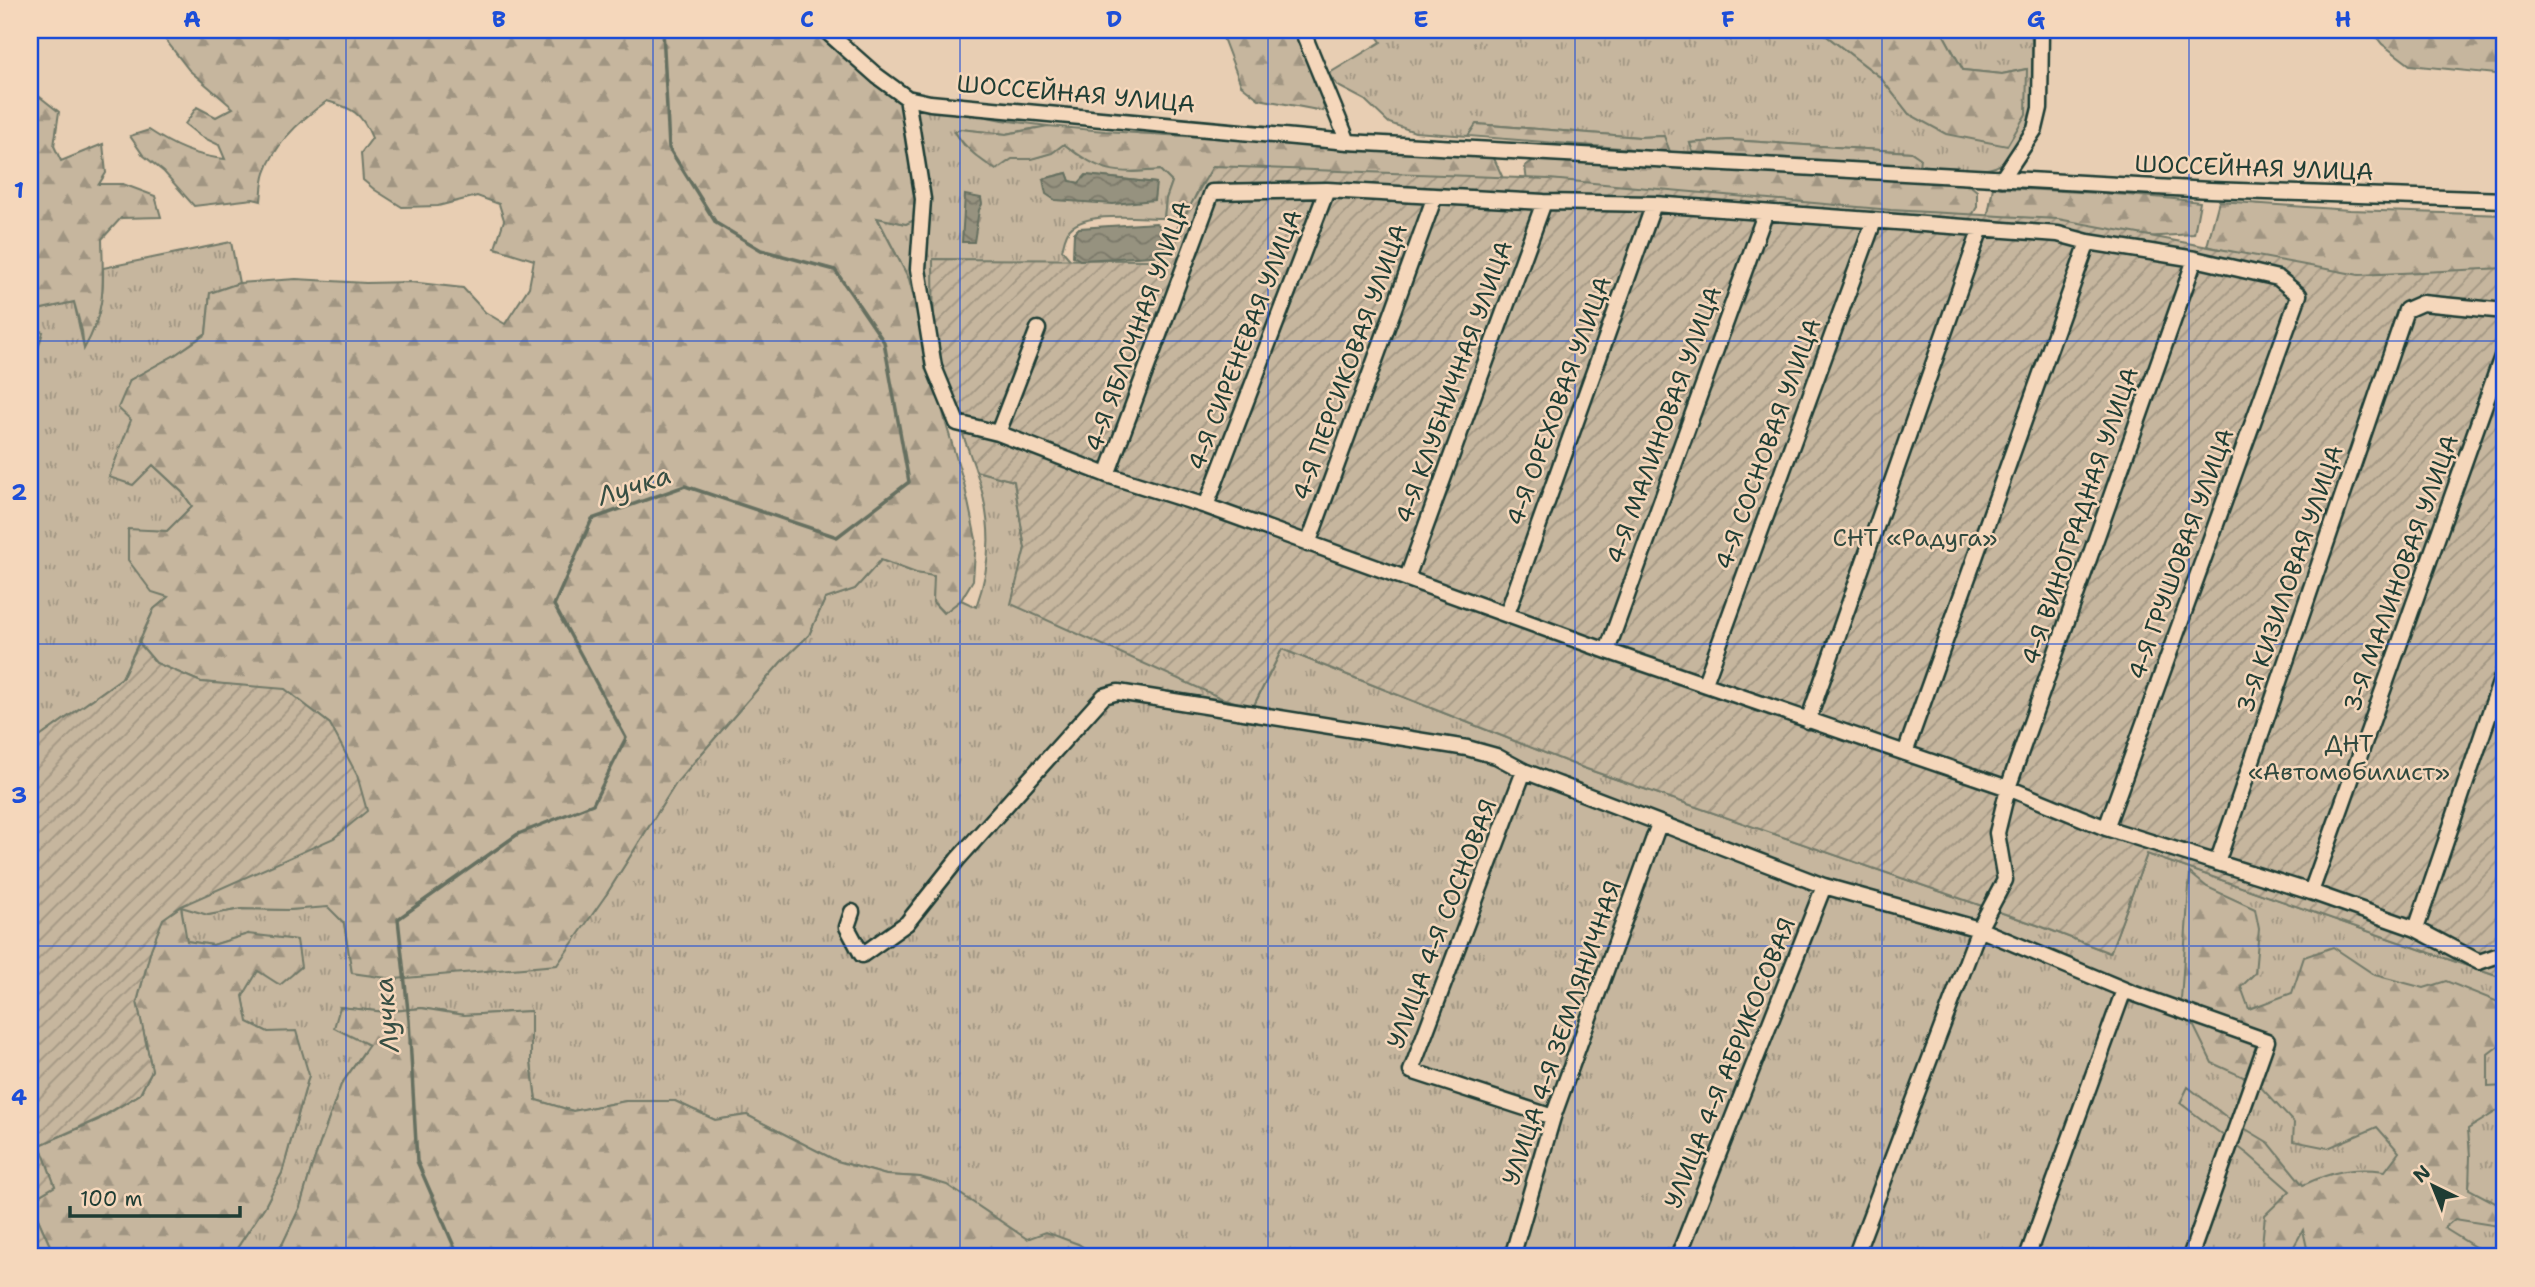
<svg xmlns="http://www.w3.org/2000/svg" width="2535" height="1287" font-family="'Shantell Sans',sans-serif">
<defs>
<pattern id="grass-tufts" width="24" height="20" patternUnits="userSpaceOnUse" patternTransform="scale(1.75)"><rect width="24" height="20" fill="#c6b69e"/><path d="M3 7l-1-3M5 7V3M7 7l1-3M15 17l-1-3M17 17v-4M19 17l1-3" fill="none" stroke="#a09582"/></pattern>
<pattern id="forest-firs" width="22" height="20" patternUnits="userSpaceOnUse" patternTransform="scale(1.75)"><rect width="22" height="20" fill="#c6b69e"/><path d="M5 1l3.5 6h-7zM16 11l3.5 6h-7z" fill="#a09582"/></pattern>
<pattern id="garden-furrows" width="10" height="10" patternUnits="userSpaceOnUse" patternTransform="scale(1.75)"><rect width="10" height="10" fill="#c6b69e"/><path d="M-1 1l2-2M0 10L10 0M9 11l2-2" fill="none" stroke="#a09582"/></pattern>
<pattern id="water-waves" width="16" height="10" patternUnits="userSpaceOnUse" patternTransform="scale(1.75)"><rect width="16" height="10" fill="#96927f"/><path d="M0 5q4-4 8 0t8 0" fill="none" stroke="#7a7869"/></pattern>
</defs>
<rect width="100%" height="100%" fill="#e8ceb3"/>
<filter id="ink" filterUnits="userSpaceOnUse"><feTurbulence type="fractalNoise" baseFrequency=".0143" numOctaves="2"/><feDisplacementMap in="SourceGraphic" scale="14" xChannelSelector="R" yChannelSelector="G"/><feConvolveMatrix kernelMatrix="1 2 1 2 8 2 1 2 1" color-interpolation-filters="sRGB"/></filter>
<g filter="url(#ink)">
<path fill="url(#grass-tufts)" stroke="#727a69" stroke-width="2" fill-rule="evenodd" d="M1373,30H1819L1880,77L1909,114L2026,69L2002,74L1963,70L1941,30H2031C2034,72 2043,107 2018,145C2013,152 2004,164 1995,167C1973,175 1942,167 1919,166V158L1911,152L1730,140L1690,143L1693,152H1670L1663,136L1639,137L1477,124L1468,136L1415,132L1389,123L1365,100L1338,86L1328,74L1381,42Z
M915,102L1002,120L1048,126L1006,134L960,129L955,132L964,145C1001,156 1030,170 1064,144L1077,154L1133,172L1160,170L1172,182L1166,199L1164,218C1139,218 1088,211 1070,229C1065,234 1064,243 1062,250L1078,269L973,289L928,309L920,258ZM1067,173L1070,181L1079,183L1087,175L1155,183L1154,199L1055,200L1043,179Z
M877,217L906,224L916,219L919,321L909,279Z
M231,242L239,283L210,293L206,333L175,355L130,380L132,420L109,477L153,465L182,492L192,506L167,531L128,530L169,597L154,609L122,678L30,744V376L43,332L30,328V318L42,309L74,302L84,348C99,323 104,297 103,268Z
M976,471L1014,481L1025,548L1012,604L1253,707L1282,649L1578,766L2040,926L2110,953L2147,854L2505,979V1257H1098L1078,1244L1027,1239L920,1177L886,1175L837,1161L747,1115L715,1120L675,1101H626L573,1111L536,1100L531,1063V1011L464,1015L421,1008L385,1012L340,1007L369,1044L341,1085L312,1166L300,1207L283,1243L271,1257H231L265,1206L282,1173L309,1075L268,1032L247,1022L243,996L248,934L213,945L186,941L181,906L208,915L241,909L289,910L328,906L344,923L352,972L394,979L409,977L606,895L676,783L781,662L809,635L825,599L855,589L881,560L916,573L935,576L933,602L943,613L961,600L976,607C993,560 992,519 976,471Z"/>
<path fill="url(#forest-firs)" stroke="#727a69" stroke-width="2" d="M158,30H813L842,57L899,100L907,120L916,170V219L906,224L877,218L909,279L946,424L964,483L976,539L973,580L961,600L944,613L933,602L934,576L916,573L881,560L855,589L825,599L809,635L781,662L676,783L606,895L557,965L394,979L352,973L344,923L328,907L289,910L241,909L208,915L181,907L187,941L213,945L248,934L297,940L301,967L280,985L258,971L243,996L248,1022L268,1032L296,1031L309,1075L282,1173L265,1206L231,1257H55L30,1201L55,1186L40,1145L98,1120L140,1094L152,1070L137,1002L151,949L163,918L181,906L330,724L285,690L201,682L156,663L139,643L154,609L168,597L152,592L128,560V529L167,531L192,506L182,492L153,465L133,485L109,477L131,420L118,408L130,380L175,355L206,334L210,293L239,283L296,279L366,283L410,282L463,288L485,312L505,324L529,287L534,260L495,248L504,220L499,204L477,196L438,206L402,207L375,190L363,180L361,153L372,138C362,113 352,108 327,101C303,118 275,143 265,173C262,182 262,192 261,201L253,199L194,206L164,172L143,155L130,136L149,130C173,146 195,156 225,159L219,145L200,136L185,124L197,107L216,117L233,108L189,70Z
M1220,30H1294L1325,102L1323,111L1259,99L1241,85Z
M1819,30H1941L1963,70L2002,74L2027,69L2026,114L2007,146L1946,134L1909,114L1880,77Z
M2371,30H2505V75L2410,65L2382,44Z
M40,97L59,112L54,146L61,161L103,144L106,173L99,184H123L155,196L161,217L121,218L102,239C103,282 107,309 84,349L82,331L74,302L42,309L30,318V102Z
M1476,124L1639,137L1664,136L1670,152L1468,136Z
M1048,126L1105,131L1493,156L1502,176L1499,190L1212,178L1201,184L1182,225L1164,218L1166,199L1172,182L1160,170C1114,174 1101,173 1064,144L1052,153L1031,159H1012L996,170C979,159 966,149 955,132L960,129L1006,134Z
M1730,140L1911,152L1920,158L1919,166L1693,152L1690,143Z
M1534,160L1967,183L1977,191V207L1968,222L1527,182L1525,166Z
M1993,187C2062,192 2131,193 2200,202L2194,234L2142,237L1986,225Z
M2219,201L2350,210L2505,215V288L2420,297L2207,246Z
M2190,873L2207,887L2255,909L2259,929L2255,973L2241,987L2249,1009L2292,993L2304,957L2333,947L2375,975L2424,988L2446,981L2501,1003L2505,1008V1041L2488,1054V1087L2505,1086V1106L2468,1129L2470,1156L2469,1189L2505,1208V1221L2498,1226L2455,1219L2444,1228L2475,1247L2497,1257H2309L2303,1230L2288,1257H2274L2262,1245L2265,1215L2290,1191L2249,1155L2180,1103L2188,1087L2229,1119L2269,1143L2303,1185C2333,1171 2352,1167 2385,1171L2399,1152L2377,1127L2328,1148L2293,1141L2294,1123L2257,1083L2212,1063L2181,1000Z
M340,1007L385,1012L421,1008L464,1015L531,1011V1063L536,1100L573,1111L626,1101H675L715,1120L747,1115L837,1161L886,1175L920,1177L947,1185L1027,1239L1046,1232L1078,1244L1098,1257H271L283,1243L300,1207L312,1166L341,1085L369,1045L334,1028Z"/>
<path fill="url(#garden-furrows)" stroke="#727a69" stroke-width="2" d="M1213,166L1549,179L1891,210L2058,219L2359,275L2505,268V979L2147,854L2110,953L2040,926L1578,766L1282,649L1253,707L1221,698L1011,604L1025,548L1014,481L976,471L934,355L933,259L1159,260Z
M139,643L156,663L201,682L285,689L330,724L357,775L367,811L334,838L181,906L163,919L151,949L137,1002L152,1070L140,1094L98,1119L40,1145L55,1186L30,1201L55,1257H30V744L122,678Z"/>
<path fill="url(#water-waves)" stroke="#667061" stroke-width="2" d="M1067,173L1070,181L1079,183L1086,175L1156,183L1154,200L1113,204L1055,200L1046,194L1043,179Z
M965,195L981,198L982,204L979,210L974,242H962Z
M1156,223L1165,230L1164,250L1155,256L1080,260L1073,256L1074,233L1079,228Z"/>
<g fill="none" stroke-linecap="round" stroke-linejoin="round">
<path stroke="#667061" stroke-width="3.5" d="M242,30L250,33L286,36L288,30
M461,1257L456,1251L417,1161L409,1020L398,919L518,834L593,804L626,738L554,605L592,519L685,486L837,537L909,482L884,342L835,270L761,250L716,223L669,148L663,30"/>
<defs>
<path id="minor" d="M825,30L877,76L907,98L930,103L1348,142L2210,190L2505,200
M1302,30L1348,142
M907,98L923,199L918,269L934,367L957,423L998,433L1107,475L1206,506L1607,651L2008,788L2106,828L2311,892L2416,929L2479,962L2505,953
M2002,179L2035,129L2040,108L2041,30
M998,433L1038,329
M1107,475L1212,192L1327,190L1544,202L1654,204L2058,234L2088,242L2195,259L2278,278L2299,295L2106,828
M1206,506L1327,190
M1308,544L1435,196
M1407,578L1544,202
M1507,614L1654,204
M1607,651L1765,214
M1705,683L1874,221
M1808,721L1981,228
M1905,753L2088,242
M1524,771L1411,1071L1553,1117
M2217,863L2406,310L2422,303L2505,311
M2311,892L2505,348
M852,912L847,927L862,955L907,923L957,860L1104,696L1118,692L1467,748L1496,756L1524,771L1824,886L1979,929L2132,993L2267,1041L2190,1257
M2416,929L2505,668
M1512,1257L1553,1117L1659,824
M1678,1257L1824,886
M1855,1257L1979,929L2005,880L1997,833L2008,788L2195,259
M2027,1257L2124,990"/>
</defs>
<use href="#minor" stroke="#1f3d34" stroke-width="19"/>
<use href="#minor" stroke="#f5d7bb" stroke-width="14"/>
</g>
</g>
<path fill="none" stroke="#1d4ed8" stroke-width="2" stroke-opacity="0.55" d="M346,30V1257M653,30V1257M960,30V1257M1268,30V1257M1575,30V1257M1882,30V1257M2189,30V1257M30,341H2505M30,644H2505M30,946H2505"/>
<g text-anchor="middle" dominant-baseline="central" stroke-width="5" stroke-linejoin="round" paint-order="stroke">
<g font-size="24" fill="#1f3d34" stroke="#f5d7bb">
<text transform="translate(1076 94) rotate(5)">ШОССЕЙНАЯ УЛИЦА</text>
<text transform="translate(2254 168) rotate(2)">ШОССЕЙНАЯ УЛИЦА</text>
<text transform="translate(1138 326) rotate(-70)">4-Я ЯБЛОЧНАЯ УЛИЦА</text>
<text transform="translate(1245 340) rotate(-69)">4-Я СИРЕНЕВАЯ УЛИЦА</text>
<text transform="translate(1350 362) rotate(-70)">4-Я ПЕРСИКОВАЯ УЛИЦА</text>
<text transform="translate(1454 382) rotate(-70)">4-Я КЛУБНИЧНАЯ УЛИЦА</text>
<text transform="translate(1559 401) rotate(-70)">4-Я ОРЕХОВАЯ УЛИЦА</text>
<text transform="translate(1664 425) rotate(-70)">4-Я МАЛИНОВАЯ УЛИЦА</text>
<text transform="translate(1768 444) rotate(-70)">4-Я СОСНОВАЯ УЛИЦА</text>
<text transform="translate(2080 516) rotate(-71)">4-Я ВИНОГРАДНАЯ УЛИЦА</text>
<text transform="translate(2181 554) rotate(-70)">4-Я ГРУШОВАЯ УЛИЦА</text>
<text transform="translate(2401 573) rotate(-70)">3-Я МАЛИНОВАЯ УЛИЦА</text>
<text transform="translate(2290 579) rotate(-71)">3-Я КИЗИЛОВАЯ УЛИЦА</text>
<text transform="translate(1442 924) rotate(-69)">УЛИЦА 4-Я СОСНОВАЯ</text>
<text transform="translate(1562 1033) rotate(-71)">УЛИЦА 4-Я ЗЕМЛЯНИЧНАЯ</text>
<text transform="translate(1730 1063) rotate(-68)">УЛИЦА 4-Я АБРИКОСОВАЯ</text>
</g>
<g font-size="24" fill="#30493f" stroke="#f5d7bb">
<text x="1915" y="538">СНТ «Радуга»</text>
<text x="2349" y="744">ДНТ<tspan x="2349" dy="28">«Автомобилист»</tspan></text>
</g>
<g font-size="26" font-style="italic" fill="#374e43" stroke="#f5d7bb">
<text transform="translate(634 485) rotate(-18)">Лучка</text>
<text transform="translate(386 1015) rotate(-95)">Лучка</text>
</g>
</g>
<rect width="2535" height="1287" fill="none" stroke="#f5d7bb" stroke-width="77"/>
<g transform="translate(2433 1186) rotate(317)" stroke="#f5d7bb" stroke-width="5" paint-order="stroke">
<path d="M0-5L12 26L0 18L-12 26Z" fill="#1f3d34"/>
<text y="-10" font-size="19" font-weight="bold" text-anchor="middle" fill="#1f3d34">N</text>
</g>
<path d="M70 1206v10h170v-10" fill="none" stroke="#1f3d34" stroke-width="3.5"/>
<text x="80" y="1206" font-size="21" fill="#1f3d34" stroke="#f5d7bb" stroke-width="5" paint-order="stroke">100 m</text>
<rect x="38" y="38" width="2458" height="1210" fill="none" stroke="#1d4ed8" stroke-width="2.5"/>
<g font-size="23" text-anchor="middle" font-weight="bold" fill="#1d4ed8">
<text x="192" y="27">A</text>
<text x="499" y="27">B</text>
<text x="807" y="27">C</text>
<text x="1114" y="27">D</text>
<text x="1421" y="27">E</text>
<text x="1728" y="27">F</text>
<text x="2036" y="27">G</text>
<text x="2343" y="27">H</text>
<text x="19" y="198">1</text>
<text x="19" y="500">2</text>
<text x="19" y="803">3</text>
<text x="19" y="1105">4</text>
</g>
</svg>
